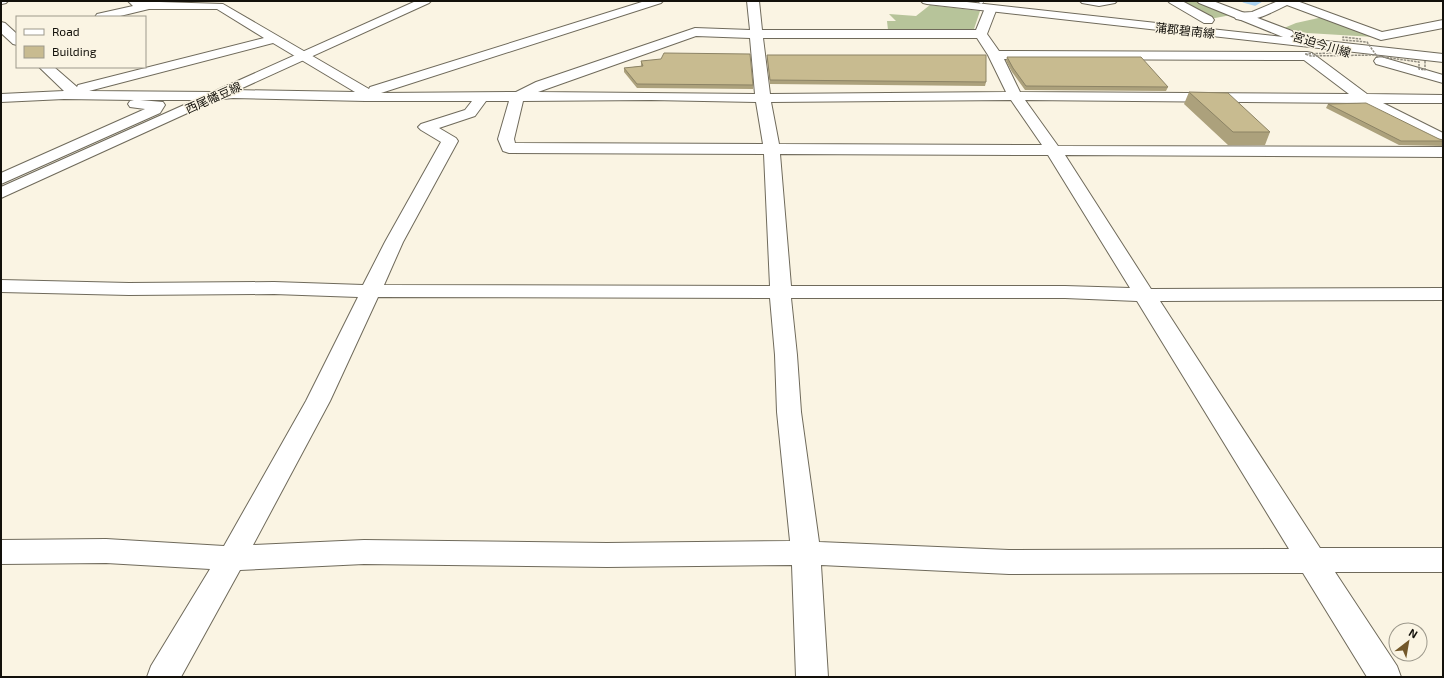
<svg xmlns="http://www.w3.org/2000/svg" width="1444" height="678" font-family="'Exo 2','Noto Sans JP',sans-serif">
<rect width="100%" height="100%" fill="#faf4e3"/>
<path fill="#b7c49a" d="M1176,1H1196L1231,15L1210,19Z
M930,5L980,11L973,32L888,30L887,21H896L889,14L916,16Z
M1323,17L1374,37L1307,33L1284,28L1296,23Z"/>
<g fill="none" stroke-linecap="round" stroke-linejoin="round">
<path stroke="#a9d1ef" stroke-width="3.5" d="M1244,1L1255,4L1260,1"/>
<defs>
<path id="lane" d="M978,1H984V2L981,4Z"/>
<path id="street" d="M1,1H8L6,3L2,4Z
M128,1L223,4L369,89L370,87L645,1H663L661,3L381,93L516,92L536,82L695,28L750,30L747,1H759L762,30H976L985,8L987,6H995L997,8L987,34L999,51L1307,52L1312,53L1367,94L1443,95V103H1383L1443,133V144L1437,142L1360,103L1025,100L1058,146L1443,147V157L1065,155L1151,289L1443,288V300L1160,301L1320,548H1443V572H1335L1397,666L1401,677H1367L1303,573L1009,574L821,565L828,677H796L792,565L607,567L364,564L240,570L181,677H147L151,666L210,569L106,563L1,564V540L106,539L224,546L306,401L358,297L274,294L129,295L1,292V280L129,283L274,282L363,285L385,242L441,142L421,130L418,127L421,124L465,110L472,101H365L233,98L213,100H140L163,102L165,105L160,113L1,184V173L145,109L130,107L128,104L130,101L134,100L64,99L1,102V94L64,91L39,67H54L77,87L78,85L264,38L217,9H149L116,17H95L97,14L133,6ZM696,36L750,38L755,94L538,92ZM763,38H977L988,55L1006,92L770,94ZM273,43L355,92L233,90L213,92L89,91ZM1004,59L1304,60L1349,94L1020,92ZM651,100L756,102L763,144L515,143L514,139L523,101ZM1011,100L1042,145L779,144L771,102ZM486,101H509L498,139L503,151L509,153L764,154L770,286L384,285L403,242L458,141L456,138L439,128L475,116ZM780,154L1048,155L1130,288L1065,286H791ZM378,297L770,298L775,355L777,412L790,541L607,543L364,540L253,545L330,401ZM791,298H1065L1137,301L1289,549L1009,550L819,542L801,412L797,355Z
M1080,1H1117L1115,3L1099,6L1082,3Z
M1168,1H1182L1212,17L1214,20L1212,23H1204L1170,3Z
M1278,1H1297L1382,32L1443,20V28L1381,40L1287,5C1270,13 1255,23 1236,19L1234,16L1236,13L1252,12Z
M1,22L5,23L17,34V45L13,44L1,33Z"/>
<path id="secondary" d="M416,1H431L429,3L1,198V187Z
M921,1H958L1283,37L1199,3L1197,1H1213L1292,31L1294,34L1290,37L1443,54V62L927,4L923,3Z
M1381,57L1443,75V83L1376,64L1374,61L1376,58Z"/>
</defs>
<use href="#lane" stroke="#6f6a5b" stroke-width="1"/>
<use href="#street" stroke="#6f6a5b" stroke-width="2"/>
<use href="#secondary" stroke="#6f6a5b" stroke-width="2"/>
<use href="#lane" fill="#fff" fill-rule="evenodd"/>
<use href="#street" fill="#fff" fill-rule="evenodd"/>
<use href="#secondary" fill="#fff" fill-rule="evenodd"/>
<path stroke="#908c80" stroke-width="1.5" stroke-dasharray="2.5 1" stroke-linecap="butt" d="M1332,53L1305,54L1311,56L1376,55L1367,42L1343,40V37L1361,39
M1376,56L1419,62V69L1425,70V61"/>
</g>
<path fill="#aca17c" d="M767,55L986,82L985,86L770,84L767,59Z
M1007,57L1168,87L1166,91L1025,90L1012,72L1006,61Z
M641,61L753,85V89L637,88L624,72V68L641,66Z
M1189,92L1270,132L1265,145H1228L1184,104Z
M1328,104L1443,140V146L1399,145L1326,108Z"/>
<path fill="#c8bb90" stroke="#8c8365" d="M664,53L750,54L753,85L637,84L624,68L643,66L641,61L661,59Z
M767,55H986V82L770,80Z
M1007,57H1141L1168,87L1026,86L1013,68Z
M1189,92L1228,93L1270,132H1233Z
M1366,103L1439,139L1443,140V141H1401L1328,104Z"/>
<g text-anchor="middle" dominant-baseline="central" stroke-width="3" stroke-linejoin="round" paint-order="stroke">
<g font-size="12" fill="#12100a" stroke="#faf4e3">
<text transform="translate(1185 30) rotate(6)">蒲郡碧南線</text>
<text transform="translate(1322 44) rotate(17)">宮迫今川線</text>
<text transform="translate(213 97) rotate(-24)">西尾幡豆線</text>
</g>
</g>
<rect width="1444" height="678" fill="none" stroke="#12100a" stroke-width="4"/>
<rect x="16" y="16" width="130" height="52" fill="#faf4e3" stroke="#9d998c"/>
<rect x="24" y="29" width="20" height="6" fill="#ffffff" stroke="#9d998c"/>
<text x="52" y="36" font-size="12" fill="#12100a">Road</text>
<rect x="24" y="46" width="20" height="12" fill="#c8bb90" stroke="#9d998c"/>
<text x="52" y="56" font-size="12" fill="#12100a">Building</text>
<g transform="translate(1408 642) rotate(31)"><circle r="19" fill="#faf4e3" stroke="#9d998c"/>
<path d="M0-3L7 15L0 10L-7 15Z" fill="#73582a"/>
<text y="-6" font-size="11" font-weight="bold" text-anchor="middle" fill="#12100a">N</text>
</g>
</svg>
